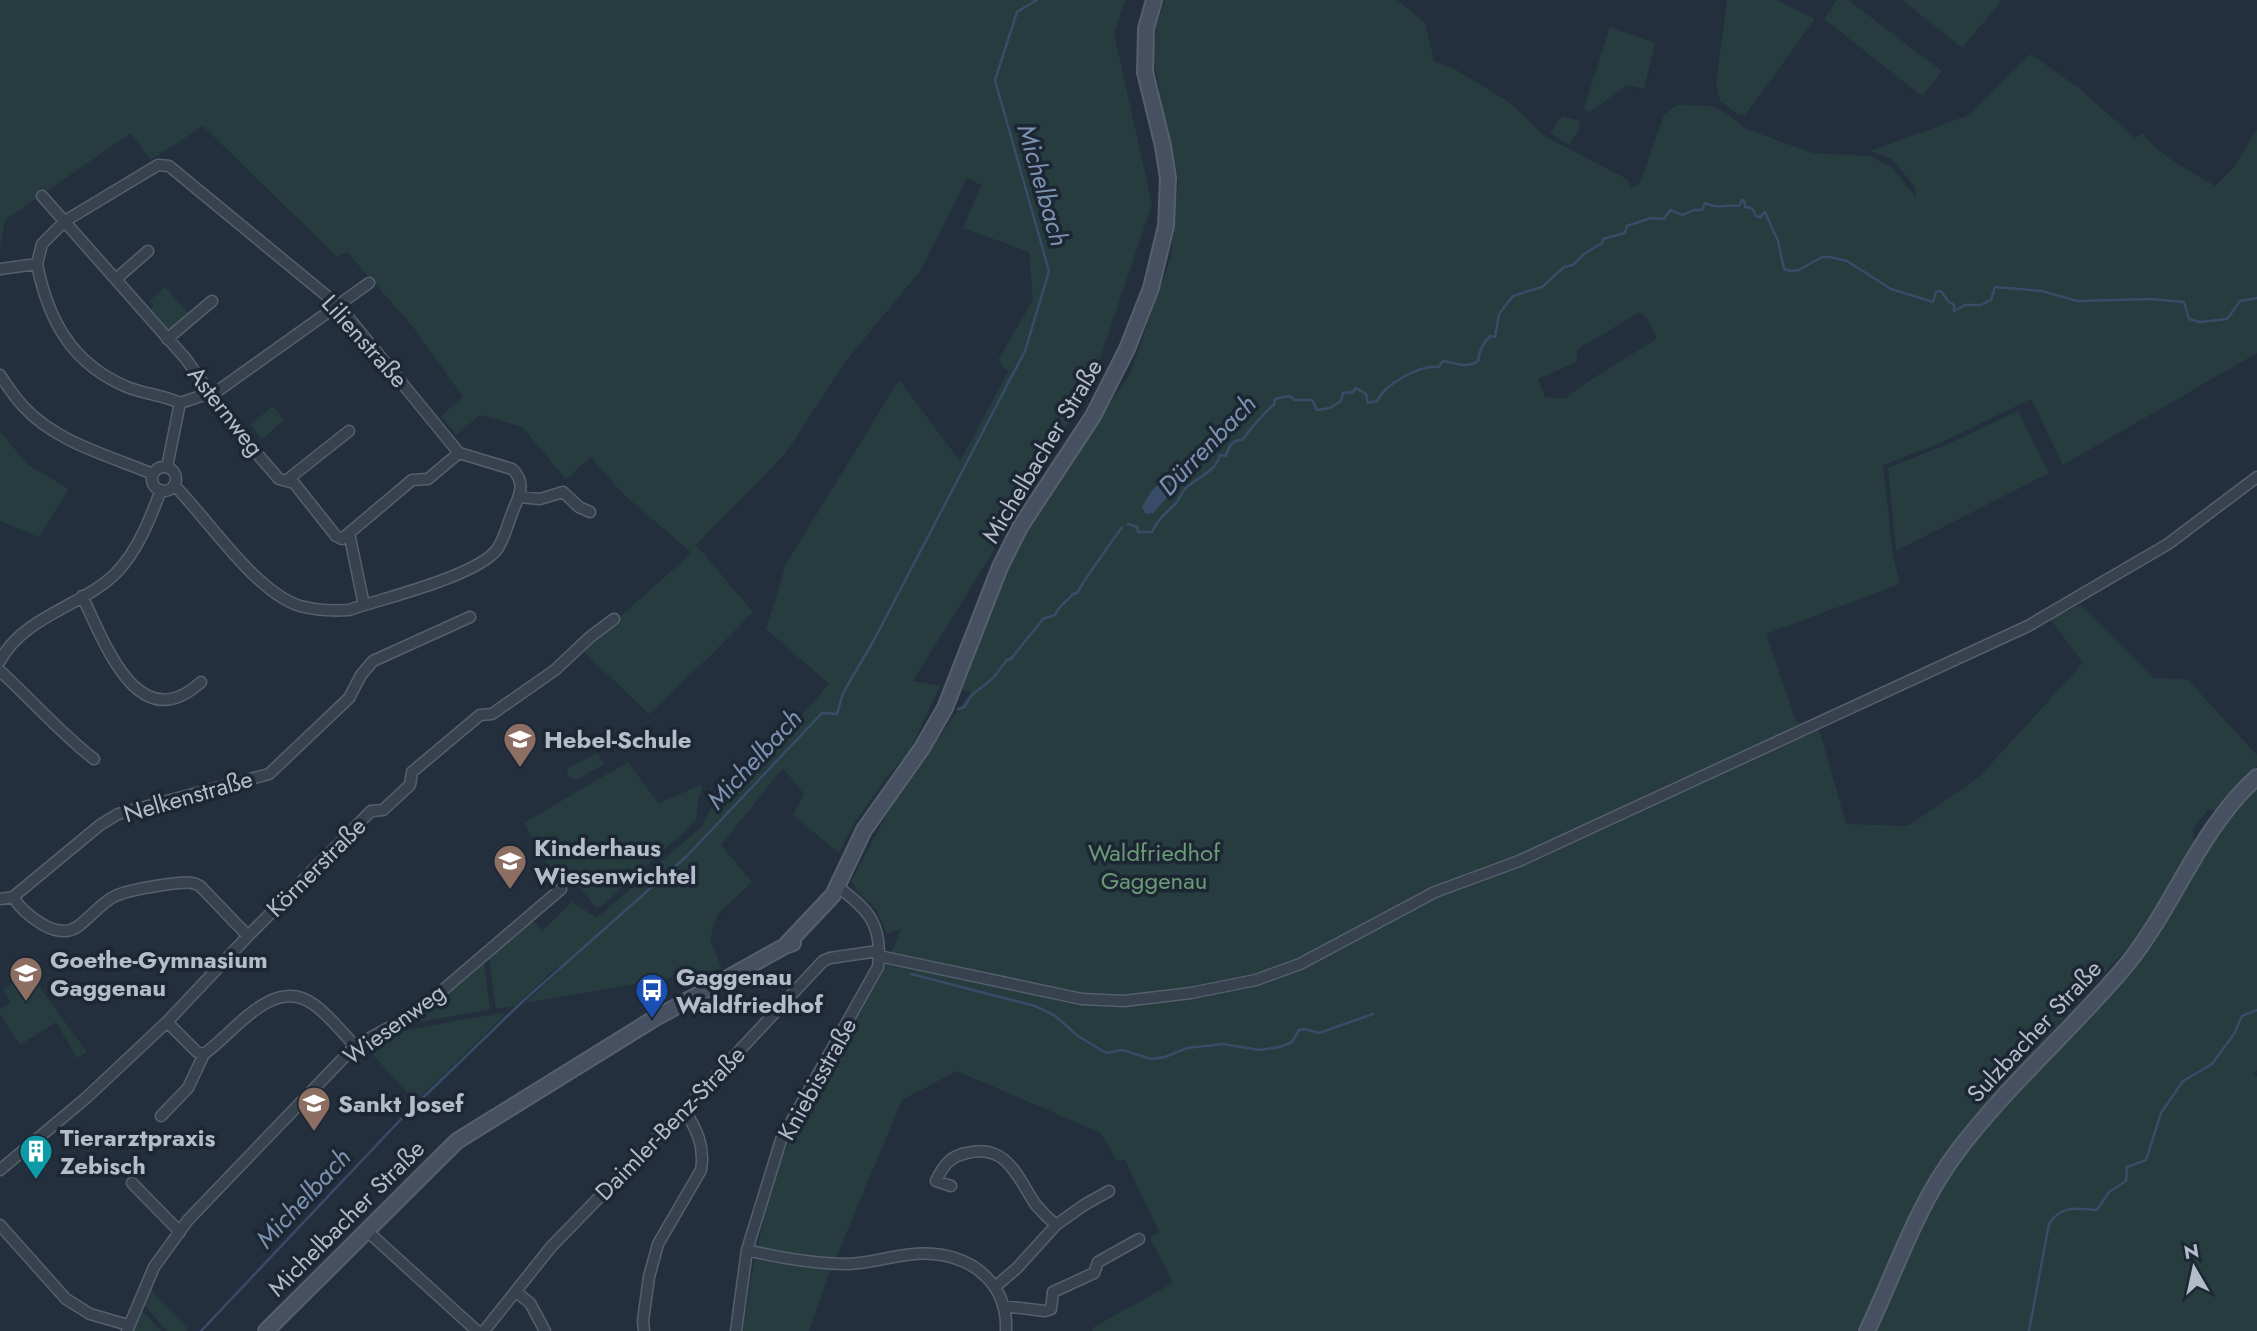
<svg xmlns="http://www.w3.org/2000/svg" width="2257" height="1331" font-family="Jost,sans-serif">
<rect width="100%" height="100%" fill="#242f3e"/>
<path fill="#263c3f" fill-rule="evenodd" d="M0,0H1125L1114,33L1152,204L1094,377L1027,497L913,681L940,686L910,750L887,777L855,822L839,853L793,815L804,794L783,768L721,845L752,882L717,915L710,939L722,969L525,1003L560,971L558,966L515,1006L496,1009L489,957L532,920L543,930L572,902L597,918L701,827L718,795L770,752L829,684L766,629L786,564L899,380L960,461L1008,372L998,360L1033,300L1029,252L963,228L981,185L967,178L920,271L845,362L786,453L696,545L753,612L711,655L649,714L582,650L692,553L623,494L591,457L566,479L522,427L480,415L456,435L441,416L463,397L413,327L347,252L337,257L203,126L151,160L131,133L5,220L0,248Z
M1164,0H1397L1425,23L1434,61L1458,71L1509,102L1546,137L1627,179L1632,188L1640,183L1664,115L1677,105L1712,106L1728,114L1746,129L1813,153L1869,156L1892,167L1916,197L1915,187L1891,158L1870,151L1969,115L2031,54L2080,89L2135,138L2143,133C2161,158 2190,170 2215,186L2234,167L2257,129V353L2063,465L2031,399L1936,445L1883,465L1893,556L1900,584L1766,634L1796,721L1820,732L1846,824L1908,826L1979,777L2083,663L2050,619L2080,605L2153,678L2187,679L2257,755V766L2219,809L2208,810L2193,828L2194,843L2162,899L2136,938L1969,1124L1939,1165L1857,1331H1092L1094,1327L1173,1283L1150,1238L1159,1232L1125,1160L1117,1161L1101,1133L957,1071L902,1100L828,1277L809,1331H743L751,1278L773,1176L796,1127L882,974L901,929L887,934L876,909L858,892L851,881L894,801L971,692L961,689L1014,553L1056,479L1130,374L1171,257L1178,183L1153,56L1157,25ZM1639,312L1646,316L1657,338C1627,359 1593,375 1565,399L1545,397L1538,379L1577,362V350Z
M1727,0H1777L1815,19L1745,115L1738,114L1720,101L1716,83Z
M1837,0H1848L1942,71L1922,96L1824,19Z
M1902,0H2002L1962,48Z
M1610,27L1655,43L1644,89L1627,85L1588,113L1584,108Z
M1562,116L1580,121L1579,130L1569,145L1550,133Z
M165,287L188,313L172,328L167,329L149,311L154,306L149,301Z
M273,406L284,420L262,439L250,425Z
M2018,411L2049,473L1896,551L1888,468L1948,444Z
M0,431L27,464L69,489L39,537L0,521Z
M597,753L604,764L576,780L567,775L568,768Z
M628,762L658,803L703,784L698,801L696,821L604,904L597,908L559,864L549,867L524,823Z
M2257,785V1070L2253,1074L2257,1077V1331H1877L1927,1214L1952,1170L1985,1129L2147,950C2181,901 2214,822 2257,785Z
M484,962L490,1009L415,1023L414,1020Z
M16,981L24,992L36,983L87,1052L77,1058L56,1022L20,1045L0,1015V1010L11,1002L3,990Z
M502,1013L505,1015L415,1102L367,1048L389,1033Z
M150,1289L189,1328L186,1331H167L142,1302Z
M139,1308L161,1331H133Z"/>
<path fill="#394c67" d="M1195,457L1199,459L1198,463L1181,480L1175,467L1187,458Z
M1164,477L1172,481L1174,490L1153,513L1146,514L1142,507L1150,493Z"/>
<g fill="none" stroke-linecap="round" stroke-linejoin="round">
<path stroke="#394c67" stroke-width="2.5" d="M1128,524L1137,527L1138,532H1152C1158,519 1166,513 1176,503C1180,499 1181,493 1185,489C1197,477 1216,472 1220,455L1226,456C1229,447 1231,440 1242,440C1248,432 1266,410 1274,405L1275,399L1289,396L1295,400H1312L1317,410L1330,408L1341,401L1343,393L1353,392L1356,388L1366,394L1368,403L1377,401C1385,384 1419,365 1439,367L1443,361C1456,363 1467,369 1478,361C1479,352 1483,343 1490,336L1495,337L1499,314L1513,296L1542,287L1564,267L1573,265L1584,254L1602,243L1603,239L1625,233L1627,226L1651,218L1664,219L1670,210L1683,215L1693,210H1702L1705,203C1721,210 1724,204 1739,206L1742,200H1744L1745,207L1752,208L1756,216L1760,217L1765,212L1778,241L1784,269L1791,271L1799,270L1822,257H1830L1847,261L1891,289L1933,302L1936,292L1941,291L1948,301L1954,305V311L1965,305H1981L1991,300L1995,287L2042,291L2077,301L2151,299L2184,302L2189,319L2200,322L2227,319L2240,301L2257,298
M958,709L964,707L972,695L993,678L1007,660L1011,659L1043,619L1055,615C1059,605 1067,602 1073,594L1077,593C1090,571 1106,550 1122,527
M911,974L1035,1006L1054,1015L1078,1036L1106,1053L1122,1050L1151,1059L1165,1057L1187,1048L1223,1044L1259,1050L1280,1047L1292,1042L1299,1030L1305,1029L1319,1033L1373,1014
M201,1331L403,1117L522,1002L687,856L822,713L837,714L843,693L874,640L1025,351L1049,271L995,80L1017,12L1037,0
M2029,1331L2049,1224C2063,1204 2075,1209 2097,1210L2109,1192L2126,1181L2127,1167L2146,1160L2161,1113L2183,1081L2212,1064L2234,1034L2242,1016L2257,1010"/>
<defs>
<path id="street" d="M42,196L186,359L234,427L279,479L294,483L336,536L342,539L412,480L428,479L459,453
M37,264C48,320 72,364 127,387C144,394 164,395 180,403
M0,269L37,264L42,244L65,221L158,165L169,166L339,306L459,453L512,469C525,481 521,493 514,508C509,520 505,537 498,548C479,576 383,598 349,610C333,611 315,610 300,606C255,592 208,519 174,485
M117,278L148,251
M167,339L212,301
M0,375C7,385 14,397 23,406C55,442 110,456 153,474
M167,467L180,403L219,390L369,283
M152 479a12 12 0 1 1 24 0a12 12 0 1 1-24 0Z
M287,480L349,431
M520,497L540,499L563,492L579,507L590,512
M349,533L364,605
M82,596C104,640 137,740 201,682
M0,661C23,616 84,606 117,572C138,550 150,519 161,490
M0,671C32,700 60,733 94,759
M13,897C24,914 56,941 77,927C90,918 101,903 115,896C132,889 151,887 169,884C181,883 190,880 200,886L248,936
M0,899L13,897L100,825L118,814L269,774L349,698L361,675L373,661L470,617
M879,956L1082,999L1124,1001L1191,993L1256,980L1300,964L1435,892L1519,861L2028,626L2168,544L2257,477
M167,1022L197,1052L204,1054C234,1033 273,975 313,1004C328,1014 342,1032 355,1046
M161,1116L188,1088L204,1054
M0,1170L86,1098L167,1022L248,936L371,811L383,810L410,785L412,772L480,715L492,714L555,670L590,637L614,619
M132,1183L180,1232
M951,1186L936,1181C943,1166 950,1156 967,1153C1008,1143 1018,1179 1036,1205C1042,1212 1049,1219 1056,1225
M0,1225L66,1299L90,1314L128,1325
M366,1230L477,1331
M747,1250C780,1258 815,1264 848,1264C876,1263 906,1251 934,1254C977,1258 1008,1287 1006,1331
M996,1286L1017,1268L1056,1225L1084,1205L1109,1191
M516,1292L530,1303L545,1331
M1003,1306L1045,1311L1051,1309L1053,1292L1094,1273L1098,1262L1139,1239
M127,1331L154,1267L188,1220L355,1046L416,1013L561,889
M484,1331L551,1247L684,1110L823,961L830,958L878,951
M644,1331L643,1321L649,1277L658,1244L701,1170C705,1147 697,1129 684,1110
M736,1331L747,1250L781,1140L878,967C883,925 869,910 838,887"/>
<path id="secondary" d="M785,946L833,895L864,830L922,748L945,708L1000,567L1020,527L1093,416L1127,349L1151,288L1166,226L1168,178L1163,146L1145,72L1146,29L1154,0
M266,1331L457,1141L652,1020L785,946L793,943
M1867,1331C1896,1271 1916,1206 1957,1152C2008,1084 2074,1028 2128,963C2175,904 2200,828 2257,777"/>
</defs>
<use href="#street" stroke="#565f6c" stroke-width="13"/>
<use href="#secondary" stroke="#565f6c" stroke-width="18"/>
<use href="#street" stroke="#38414e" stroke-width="10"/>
<use href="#secondary" stroke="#465061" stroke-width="14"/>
</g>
<defs>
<symbol id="school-pin" viewBox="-11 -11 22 30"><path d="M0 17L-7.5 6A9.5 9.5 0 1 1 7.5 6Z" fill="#8d6e63" stroke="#1d2633"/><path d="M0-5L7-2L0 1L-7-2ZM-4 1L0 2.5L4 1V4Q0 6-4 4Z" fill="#fff"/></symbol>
<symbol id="bus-pin" viewBox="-11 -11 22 30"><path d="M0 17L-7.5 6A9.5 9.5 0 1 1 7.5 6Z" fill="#1a4fb4" stroke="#1d2633"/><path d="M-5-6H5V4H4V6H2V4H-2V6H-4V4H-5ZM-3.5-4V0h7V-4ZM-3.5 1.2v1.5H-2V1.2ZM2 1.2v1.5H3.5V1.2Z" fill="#fff"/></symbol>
<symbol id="building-pin" viewBox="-11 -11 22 30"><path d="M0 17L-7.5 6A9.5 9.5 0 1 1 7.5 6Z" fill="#0f9aa8" stroke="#1d2633"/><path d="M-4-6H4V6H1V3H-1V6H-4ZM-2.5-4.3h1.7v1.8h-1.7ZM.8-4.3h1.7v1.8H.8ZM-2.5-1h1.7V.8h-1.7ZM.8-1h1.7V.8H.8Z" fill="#fff"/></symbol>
</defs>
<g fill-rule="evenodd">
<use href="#school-pin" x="501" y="720" width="38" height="52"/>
<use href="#school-pin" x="491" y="842" width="38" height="52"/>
<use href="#school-pin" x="7" y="954" width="38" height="52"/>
<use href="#bus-pin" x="633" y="971" width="38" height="52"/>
<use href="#school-pin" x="295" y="1084" width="38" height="52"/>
<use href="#building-pin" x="17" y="1132" width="38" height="52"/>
</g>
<g text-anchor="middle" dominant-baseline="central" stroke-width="7" stroke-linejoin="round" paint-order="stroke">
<g font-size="24" fill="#b4bcc9" stroke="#1d2633">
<text transform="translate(365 341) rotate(48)">Lilienstraße</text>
<text transform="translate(226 411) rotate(52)">Asternweg</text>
<text transform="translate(1042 451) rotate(-59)">Michelbacher Straße</text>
<text transform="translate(188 796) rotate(-16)">Nelkenstraße</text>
<text transform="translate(316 867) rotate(-45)">Körnerstraße</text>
<text transform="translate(394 1024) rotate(-36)">Wiesenweg</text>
<text transform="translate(2034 1031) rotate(-47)">Sulzbacher Straße</text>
<text transform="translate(817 1079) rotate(-61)">Kniebisstraße</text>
<text transform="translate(670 1123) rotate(-46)">Daimler-Benz-Straße</text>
<text transform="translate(346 1218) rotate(-45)">Michelbacher Straße</text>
</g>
<g font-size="24" font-weight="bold" fill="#b4bcc9" stroke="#1d2633" text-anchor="start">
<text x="544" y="739">Hebel-Schule</text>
<text x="534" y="847">Kinderhaus<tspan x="534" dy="28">Wiesenwichtel</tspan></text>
<text x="50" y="959">Goethe-Gymnasium<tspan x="50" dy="28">Gaggenau</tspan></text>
<text x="676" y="976">Gaggenau<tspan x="676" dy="28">Waldfriedhof</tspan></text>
<text x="338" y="1103">Sankt Josef</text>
<text x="60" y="1137">Tierarztpraxis<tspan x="60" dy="28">Zebisch</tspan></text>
</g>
<g font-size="24" fill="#6b9a76" stroke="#1d2633">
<text x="1154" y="852">Waldfriedhof<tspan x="1154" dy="28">Gaggenau</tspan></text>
</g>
<g font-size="26" font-style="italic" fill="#7c92b1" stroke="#1d2633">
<text transform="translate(1043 185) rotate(74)">Michelbach</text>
<text transform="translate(1207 445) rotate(-46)">Dürrenbach</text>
<text transform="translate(754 759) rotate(-47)">Michelbach</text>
<text transform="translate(303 1198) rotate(-47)">Michelbach</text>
</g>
</g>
<g transform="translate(2194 1268) rotate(351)" stroke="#1d2633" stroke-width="5" paint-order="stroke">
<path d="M0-5L12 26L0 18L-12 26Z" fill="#b4bcc9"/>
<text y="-10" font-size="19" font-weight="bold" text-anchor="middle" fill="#b4bcc9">N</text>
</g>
</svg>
